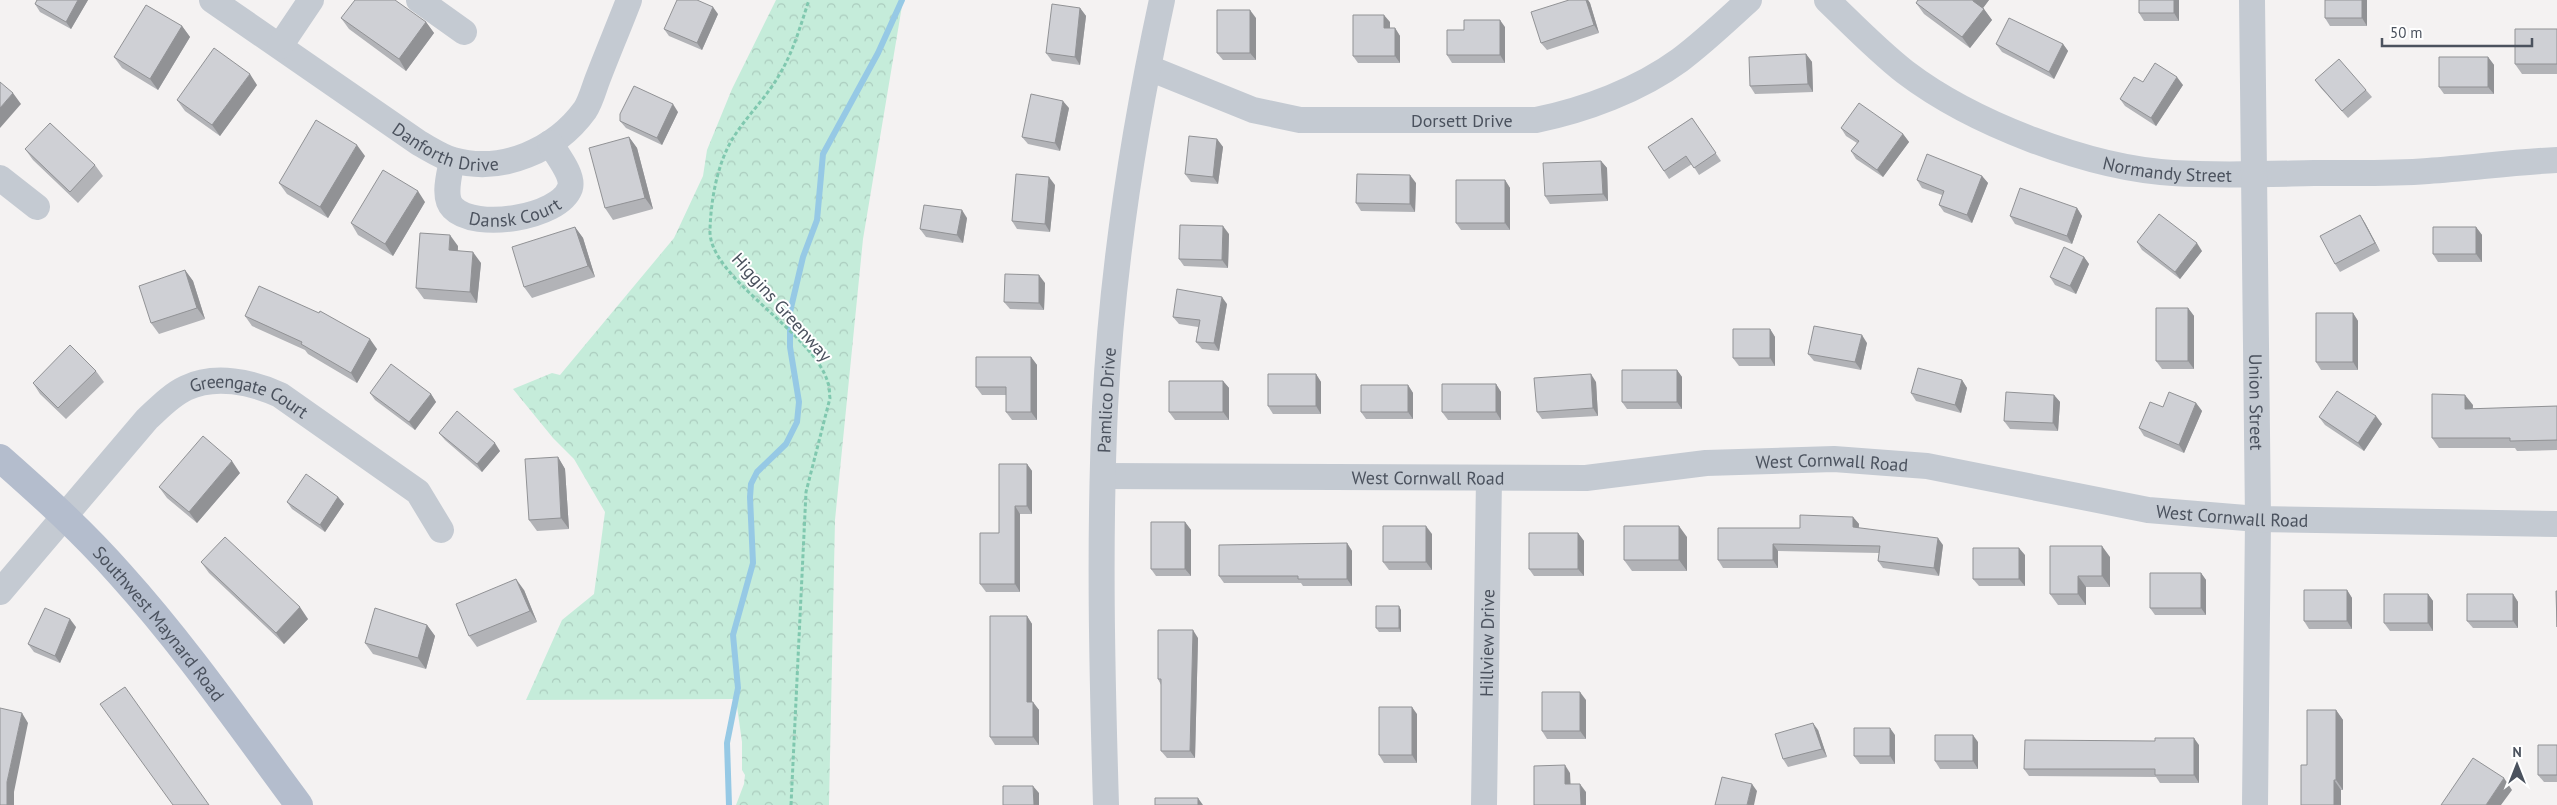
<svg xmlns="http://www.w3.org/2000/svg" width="2557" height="805" font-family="'PT Sans',sans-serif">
<defs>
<pattern id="park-crowns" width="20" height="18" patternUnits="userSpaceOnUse" patternTransform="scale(1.25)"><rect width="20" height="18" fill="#c5ecda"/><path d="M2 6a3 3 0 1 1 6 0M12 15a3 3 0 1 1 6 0" fill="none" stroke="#abccbe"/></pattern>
</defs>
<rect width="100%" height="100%" fill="#f4f2f2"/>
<path fill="url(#park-crowns)" d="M776,0H903L863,239L835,520L829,805H736L744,784L745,775L742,770V742L736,699L526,700L562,620L594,594L605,512L574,459L553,438L513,389L552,373L560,375L674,238L703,176L707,150L732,89Z"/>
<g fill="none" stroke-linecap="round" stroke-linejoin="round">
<path stroke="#96c9e5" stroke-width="6" d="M729,805L727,743L738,688L733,635L753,563L750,497L751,484L757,472L786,444L797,422L799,402L790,347V312L803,257L817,220L823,154L878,53L902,0"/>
<path stroke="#80c8af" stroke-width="3" stroke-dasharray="4 2.5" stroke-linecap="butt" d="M791,805L806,492L830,398C829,393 830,387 828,383C814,332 707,278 710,229C711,200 717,164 733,138C746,117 765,99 778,77C793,53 800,27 809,0"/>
<g stroke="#c4cad2" stroke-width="26">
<path id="s1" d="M212,0L419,143C430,149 442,157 453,160C502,174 556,150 585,110C591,101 594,88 598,78C608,52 619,26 629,0"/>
<path d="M419,0L464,32"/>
<path id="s2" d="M1827,0C1852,24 1877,50 1905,72C1972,123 2088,168 2173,173C2220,176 2268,174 2314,173C2352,173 2390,174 2428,171C2471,168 2514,162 2557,160"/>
<path id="s3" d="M2252,0L2258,519L2255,805"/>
<path d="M280,46L311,0"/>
<path id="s4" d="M1149,68L1253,110L1300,120H1536C1585,110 1639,90 1680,60C1704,42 1726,21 1749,0"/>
<path id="s5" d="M452,160C450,173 442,197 453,208C475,231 559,218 570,188C574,175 556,154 550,143"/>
<path d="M0,178L37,207"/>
<path id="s6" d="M1103,476L1586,478L1706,463L1834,459L1927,466L2148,510L2258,519L2557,524"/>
<path id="s7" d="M0,592L147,419C159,408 171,395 186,388C215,374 252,382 280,395L418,492L441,530"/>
<path id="s8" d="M1106,805C1102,672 1099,540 1105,407C1112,271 1133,133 1162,0"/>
<path id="s9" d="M1484,805L1489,479"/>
</g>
<path stroke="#b4bdcd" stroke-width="28" id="s10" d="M0,458C42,495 83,532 120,574C185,646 241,727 299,805"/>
</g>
<path fill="#b2b3b7" d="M37,0H88L71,29L40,12L35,4Z
M1569,0H1588L1590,3L1599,33L1547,50L1541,43Z
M1918,0H1989L1983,8L1992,20L1970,48L1924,14L1916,3Z
M2179,0V21H2144L2139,13Z
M2367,0V26H2330L2325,18Z
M1080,8L1086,16L1080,65L1052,61L1046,53Z
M718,14L702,50L669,36L664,29Z
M341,18L426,22L434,33L406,71L349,29Z
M1256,18V60H1223L1217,53Z
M1390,22V28H1395L1400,36V63H1358L1353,56Z
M182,26L190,37L158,90L122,68L114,57Z
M1505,27V63H1452L1447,55L1464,30Z
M2557,29V74H2522L2515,64Z
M1996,44H2063L2068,51L2054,79L2002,52Z
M1806,54L1812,62L1813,92L1755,94L1750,86Z
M2488,57L2494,65V94H2444L2439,87Z
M2315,80L2366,90L2372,97L2348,118L2320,87Z
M2143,82L2183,85L2156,126L2125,106L2120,99Z
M257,85L220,136L185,111L177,100Z
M1069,108L1060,151L1028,144L1022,137Z
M678,112L662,145L626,128L620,121Z
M1692,118L1721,161L1699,175L1692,164L1669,179L1648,147Z
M1841,128L1903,134L1909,142L1883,177L1856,159L1851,151L1857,143L1846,136Z
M629,137L637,148L653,209L613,220L605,208Z
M1217,139L1223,147L1218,184L1191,182L1185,174Z
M25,149L95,165L103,176L78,203L33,160Z
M365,156L328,218L287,194L279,183Z
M1601,161L1607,168L1608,201L1550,204L1545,196Z
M1982,176L1988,183L1972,223L1944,212L1939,205L1942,195L1922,188L1917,180Z
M1505,180L1510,188V230H1461L1456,223Z
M1416,183L1415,212L1361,211L1356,203Z
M1055,185L1050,232L1017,229L1012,221Z
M425,202L393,256L358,235L351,223Z
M2077,208L2082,216L2072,244L2015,224L2010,216Z
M2360,215L2365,223L2380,251L2340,272L2335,264Z
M967,218L963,243L926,237L920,229Z
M575,227L583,238L595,277L532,298L524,287Z
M2476,227L2482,235V262H2438L2433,254Z
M1229,234L1228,268L1184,266L1179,259Z
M2137,242L2202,251L2180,279L2142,250Z
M458,246V251L481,263L477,303L424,299L416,288Z
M2084,257L2089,264L2076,294L2055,285L2050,277Z
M185,270L193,281L205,319L159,334L151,323Z
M1045,283L1044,310L1010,309L1004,302Z
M1227,304L1219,351L1202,349L1196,342L1198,327L1179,324L1173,317Z
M2188,308L2194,316V369H2162L2156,361Z
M2353,313L2358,321V370H2321L2316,362Z
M245,316L377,349L357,383L308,354L305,350L252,326Z
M1770,329L1775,337V366H1739L1733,358Z
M1867,343L1861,370L1814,361L1808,354Z
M1031,357L1037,365V420H1012L1006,412V395H982L976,387Z
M1677,370L1682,377V409H1627L1622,402Z
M96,371L104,382L66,419L40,394L33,383Z
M1316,374L1321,382V414H1273L1268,406Z
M1962,380L1967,388L1961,413L1916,401L1911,393Z
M1223,381L1229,388V420H1175L1169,412Z
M1596,382L1598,416L1542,419L1537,412Z
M1496,384L1501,392V420H1448L1442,412Z
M1408,385L1413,393V419H1366L1361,412Z
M370,393L431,394L436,402L415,430L375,400Z
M2054,395L2060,402L2058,431L2010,429L2004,421Z
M2196,403L2202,411L2184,453L2144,436L2139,428L2163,407Z
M2473,405L2472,409L2557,406V450L2517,451L2515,448H2439L2432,438Z
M2319,417L2382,424L2364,451L2325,425Z
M439,433L500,451L482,472L445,440Z
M558,457L565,469L569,529L537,531L529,520Z
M1027,464L1032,471V514H1020V592H986L980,584L999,533Z
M240,473L197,523L167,498L159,487Z
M338,497L344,504L325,532L292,509L287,502Z
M1853,517L1859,524V528L1943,545L1939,576L1883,568L1878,561L1879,553L1778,551V568H1723L1718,560L1800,528Z
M1185,522L1191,530V576H1156L1151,569Z
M1578,533L1584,541V576H1534L1529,569Z
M1432,534V570H1389L1383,562Z
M1687,537V571H1632L1624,560Z
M1347,543L1352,551V586H1303L1301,583H1224L1219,576Z
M2050,546L2110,557V587H2086V605H2058L2050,594Z
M2025,555V586H1979L1973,579Z
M201,562L308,619L284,644L209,573Z
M2201,573L2206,580V615H2155L2150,608Z
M524,590L537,622L477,647L469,636Z
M2347,590L2352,598V629H2309L2304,621Z
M2428,594L2433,601V631H2390L2384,623Z
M2513,594L2518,602V628H2473L2467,621Z
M1401,610V632H1379L1376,628Z
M1027,616L1032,624V702L1039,710V745H995L990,737Z
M427,625L435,636L426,669L373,654L365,643Z
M76,627L60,663L34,652L28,644Z
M1198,638L1195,758H1167L1161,751V685L1158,679Z
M1586,700V739H1547L1542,731Z
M2336,710L2343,720V790H2341V805H2301L2307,765Z
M1417,714V763H1384L1379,755Z
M1818,730L1827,757L1788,767L1783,759Z
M1895,735V764H1860L1854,756Z
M1978,742V769H1940L1935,761Z
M2199,745V783H2160L2156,777L2029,776L2024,769Z
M2557,745V782H2544L2538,775Z"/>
<path fill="#919295" d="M78,0H88L71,29L66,22Z
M1586,0H1588L1590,3L1599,33L1594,25Z
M1973,0H1989L1980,12Z
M2174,0H2179V21L2174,13Z
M2362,0H2367V26L2362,18Z
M713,7L718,14L702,50L697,43Z
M1080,8L1086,16L1080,65L1075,57Z
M1984,9L1992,20L1970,48L1962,37Z
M1250,10L1256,18V60L1250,53Z
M1384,15L1390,22V36L1384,28Z
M1500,20L1505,27V63L1500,55Z
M426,22L434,33L406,71L399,59Z
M182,26L190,37L158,90L150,79Z
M1395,28L1400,36V63L1395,56Z
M2063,44L2068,51L2054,79L2049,72Z
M1806,54L1812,62L1813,92L1808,84Z
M2488,57L2494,65V94L2488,87Z
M250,74L257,85L220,136L212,125Z
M2177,77L2183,85L2156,126L2151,118Z
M13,93L21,104L0,128V108Z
M1063,101L1069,108L1060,151L1055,143Z
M673,104L678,112L662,145L657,138Z
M1903,134L1909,142L1883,177L1877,170Z
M629,137L637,148L653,209L645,198Z
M1217,139L1223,147L1218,184L1213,177Z
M357,145L365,156L328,218L320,207Z
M1601,161L1607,168L1608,201L1603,194Z
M1410,175L1416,183L1415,212L1410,204Z
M1982,176L1988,183L1972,223L1967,215Z
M1049,177L1055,185L1050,232L1045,224Z
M1505,180L1510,188V230L1505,223Z
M418,191L425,202L393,256L385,244Z
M2077,208L2082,216L2072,244L2067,236Z
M962,210L967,218L963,243L957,235Z
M2360,215L2365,223L2380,251L2375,243Z
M1223,226L1229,234L1228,268L1222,260Z
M575,227L583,238L595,277L588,266Z
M2476,227L2482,235V262L2476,254Z
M450,235L458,246L457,261L449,250Z
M2197,243L2202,251L2180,279L2175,272Z
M473,252L481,263L477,303L470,292Z
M2084,257L2089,264L2076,294L2070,286Z
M185,270L193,281L205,319L197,308Z
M1039,275L1045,283L1044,310L1039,303Z
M1222,297L1227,304L1219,351L1214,343Z
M2188,308L2194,316V369L2188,361Z
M2353,313L2358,321V370L2353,362Z
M1770,329L1775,337V366L1770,358Z
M1862,335L1867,343L1861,370L1855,362Z
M370,339L377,349L357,383L351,373Z
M1031,357L1037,365V420L1031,412Z
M1677,370L1682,377V409L1677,402Z
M1316,374L1321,382V414L1316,406Z
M1591,374L1596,382L1598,416L1593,408Z
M1962,380L1967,388L1961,413L1955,405Z
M1223,381L1229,388V420L1223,412Z
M1496,384L1501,392V420L1496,412Z
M1408,385L1413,393V419L1408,412Z
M431,394L436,402L415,430L409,422Z
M2054,395L2060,402L2058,431L2053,423Z
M2465,395L2473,405L2472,419L2465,409Z
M2196,403L2202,411L2184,453L2179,445Z
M2376,416L2382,424L2364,451L2358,443Z
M495,443L500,451L482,472L477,464Z
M558,457L565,469L569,529L561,518Z
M232,461L240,473L197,523L189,512Z
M1027,464L1032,471V514L1027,506Z
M338,497L344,504L325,532L320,525Z
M1015,506L1020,514V592L1015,584Z
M1853,517L1859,524L1858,535L1853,527Z
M1185,522L1191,530V576L1185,569Z
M1426,526L1432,534V570L1426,562Z
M1679,526L1687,537V571L1679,560Z
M1578,533L1584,541V576L1578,569Z
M1938,538L1943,545L1939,576L1934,568Z
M1347,543L1352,551V586L1347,579Z
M1773,544L1778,551V568L1773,560Z
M2102,546L2110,557V587L2102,576Z
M2019,548L2025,555V586L2019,579Z
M2201,573L2206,580V615L2201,608Z
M2078,576L2086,587V605L2078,594Z
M516,579L524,590L537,622L530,611Z
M2347,590L2352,598V629L2347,621Z
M2428,594L2433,601V631L2428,623Z
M2513,594L2518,602V628L2513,621Z
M1399,606L1401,610V632L1399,628Z
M300,607L308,619L284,644L276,633Z
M1027,616L1032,624V710L1027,702Z
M70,619L76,627L60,663L55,656Z
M427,625L435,636L426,669L418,658Z
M1193,630L1198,638L1195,758L1190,751Z
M1580,692L1586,700V739L1580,731Z
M1033,702L1039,710V745L1033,737Z
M1412,707L1417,714V763L1412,755Z
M2336,710L2343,720V790L2336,780Z
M22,713L28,723L14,792V805H7V782Z
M1813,723L1818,730L1827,757L1822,749Z
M1890,728L1895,735V764L1890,756Z
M1973,735L1978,742V769L1973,761Z
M2194,738L2199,745V783L2194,775Z
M1565,765L1570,773L1571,792L1565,784Z
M2504,778L2512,790L2501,805H2486Z
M2334,780L2341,790V805H2334Z
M1580,784L1586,792V805H1581Z
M1752,784L1757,791L1754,805H1747Z
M1033,786L1039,793V805H1034Z
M1198,798L1203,805H1198Z"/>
<path fill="#cfd0d5" stroke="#919295" d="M37,0H78L66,22L35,4Z
M355,0H395L426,22L399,59L341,18Z
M677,0H697L713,7L697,43L664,29Z
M1569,0H1586L1594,25L1541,43L1531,12Z
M1918,0H1973V1L1984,9L1962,37L1916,3Z
M2139,0H2174V13H2139Z
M2325,0H2362V18H2325Z
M1052,4L1080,8L1075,57L1046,53Z
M146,5L182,26L150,79L114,57Z
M1217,10H1250V53H1217Z
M1353,15H1384V28H1395V56H1353Z
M2009,18L2063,44L2049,72L1996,44Z
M1464,20H1500V55H1447V30H1464Z
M2515,29H2557V64H2515Z
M214,48L250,74L212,125L177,100Z
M1806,54L1808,84L1750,86L1749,57Z
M2439,57H2488V87H2439Z
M2339,59L2366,90L2342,111L2315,80Z
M2155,63L2177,77L2151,118L2120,99L2134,77L2143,82Z
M0,82L13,93L0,108Z
M634,86L673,104L657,138L620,121V114Z
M1031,94L1063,101L1055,143L1022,137Z
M1859,103L1903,134L1877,170L1851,151L1859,141L1841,128Z
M1692,118L1716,153L1694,168L1686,156L1664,171L1648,147Z
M316,120L357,145L320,207L279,183Z
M50,123L95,165L70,192L25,149Z
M1189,136L1217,139L1213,177L1185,174Z
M629,137L645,198L605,208L589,148Z
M1927,154L1982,176L1967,215L1939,205L1944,191L1917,180Z
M1601,161L1603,194L1545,196L1543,163Z
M383,170L418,191L385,244L351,223Z
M1016,174L1049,177L1045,224L1012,221Z
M1357,174L1410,175V204L1356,203Z
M1456,180H1505V223H1456Z
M2020,188L2077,208L2067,236L2010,216Z
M924,205L962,210L957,235L920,229Z
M2159,214L2197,243L2175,272L2137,242Z
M2360,215L2375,243L2335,264L2320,236Z
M1180,225L1223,226L1222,260L1179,259Z
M575,227L588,266L524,287L512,247Z
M2433,227H2476V254H2433Z
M420,233L450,235L449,250L473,252L470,292L416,288Z
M2064,247L2084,257L2070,286L2050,277Z
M185,270L197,308L151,323L139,286Z
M1005,274L1039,275V303L1004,302Z
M259,286L319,313L320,311L370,339L351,373L301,344L302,342L245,316Z
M1177,289L1222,297L1214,343L1196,342L1200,320L1173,317Z
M2156,308H2188V361H2156Z
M2316,313H2353V362H2316Z
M1814,326L1862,335L1855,362L1808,354Z
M1733,329H1770V358H1733Z
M70,345L96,371L58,408L33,383Z
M976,357H1031V412H1006V387H976Z
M391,364L431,394L409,422L370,393Z
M1918,368L1962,380L1955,405L1911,393Z
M1622,370H1677V402H1622Z
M1268,374H1316V406H1268Z
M1591,374L1593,408L1537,412L1534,378Z
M1169,381H1223V412H1169Z
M1442,384H1496V412H1442Z
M1361,385H1408V412H1361Z
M2337,391L2376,416L2358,443L2319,417Z
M2006,392L2054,395L2053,423L2004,421Z
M2169,392L2196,403L2179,445L2139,428L2150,402L2163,407Z
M2432,394L2465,395V409L2557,406V440L2510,441V438H2432Z
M457,411L495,443L477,464L439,433Z
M203,436L232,461L189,512L159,487Z
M558,457L561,518L529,520L525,459Z
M999,464H1027V506H1015V584H980V533H999Z
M306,474L338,497L320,525L287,502Z
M1800,515L1853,517V527L1938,538L1934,568L1878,561L1880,546L1773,544V560H1718V528H1800Z
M1151,522H1185V569H1151Z
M1383,526H1426V562H1383Z
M1624,526H1679V560H1624Z
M1529,533H1578V569H1529Z
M225,537L300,607L276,633L201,562Z
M1347,543V579H1298V576H1219V545Z
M2050,546H2102V576H2078V594H2050Z
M1973,548H2019V579H1973Z
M2150,573H2201V608H2150Z
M516,579L530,611L469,636L456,604Z
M2304,590H2347V621H2304Z
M2556,591H2557V627Z
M2384,594H2428V623H2384Z
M2467,594H2513V621H2467Z
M1376,606H1399V628H1376Z
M45,608L70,619L55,656L28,644Z
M375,608L427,625L418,658L365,643Z
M990,616H1027V702H1033V737H990Z
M1158,630H1193L1190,751H1161V679H1158Z
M125,687L209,805H173L100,704Z
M1542,692H1580V731H1542Z
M1379,707H1412V755H1379Z
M0,708L22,713L7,782V805H0Z
M2307,710H2336V780H2334V805H2301V765H2307Z
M1813,723L1822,749L1783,759L1775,734Z
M1854,728H1890V756H1854Z
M1935,735H1973V761H1935Z
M2155,738H2194V775H2155V769H2024L2025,740L2155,741Z
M2538,745H2557V775H2538Z
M2473,758L2504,778L2486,805H2441Z
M1565,765V784H1580L1581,805H1534V766Z
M1722,777L1752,784L1747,805H1715Z
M1003,786H1033L1034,805H1003Z
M1155,798H1198V805H1155Z"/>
<g text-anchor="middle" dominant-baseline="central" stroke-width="4" stroke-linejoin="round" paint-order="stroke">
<g font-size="18" fill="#4b525e" stroke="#fff">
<text stroke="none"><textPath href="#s4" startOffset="322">Dorsett Drive</textPath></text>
<text stroke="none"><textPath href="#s1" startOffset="279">Danforth Drive</textPath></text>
<text stroke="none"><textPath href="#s2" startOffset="390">Normandy Street</textPath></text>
<text stroke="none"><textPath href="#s5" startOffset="115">Dansk Court</textPath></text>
<text transform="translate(782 307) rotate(48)">Higgins Greenway</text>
<text stroke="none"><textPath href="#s8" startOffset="405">Pamlico Drive</textPath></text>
<text stroke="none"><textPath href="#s3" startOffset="402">Union Street</textPath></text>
<text stroke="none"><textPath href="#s7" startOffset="344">Greengate Court</textPath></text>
<text stroke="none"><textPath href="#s6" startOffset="730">West Cornwall Road</textPath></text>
<text stroke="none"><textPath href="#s6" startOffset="325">West Cornwall Road</textPath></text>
<text stroke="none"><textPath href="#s6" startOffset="1135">West Cornwall Road</textPath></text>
<text stroke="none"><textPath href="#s10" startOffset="230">Southwest Maynard Road</textPath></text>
<text stroke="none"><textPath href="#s9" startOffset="162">Hillview Drive</textPath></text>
</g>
</g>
<g transform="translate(2517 765)" stroke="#ffffff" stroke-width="4" paint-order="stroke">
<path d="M0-4L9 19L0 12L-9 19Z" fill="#4b525e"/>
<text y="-8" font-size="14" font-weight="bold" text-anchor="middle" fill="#4b525e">N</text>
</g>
<path d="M2382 38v8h150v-8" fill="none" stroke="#4b525e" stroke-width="2.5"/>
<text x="2390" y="38" font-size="15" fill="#4b525e" stroke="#ffffff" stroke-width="4" paint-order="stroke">50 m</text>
</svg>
